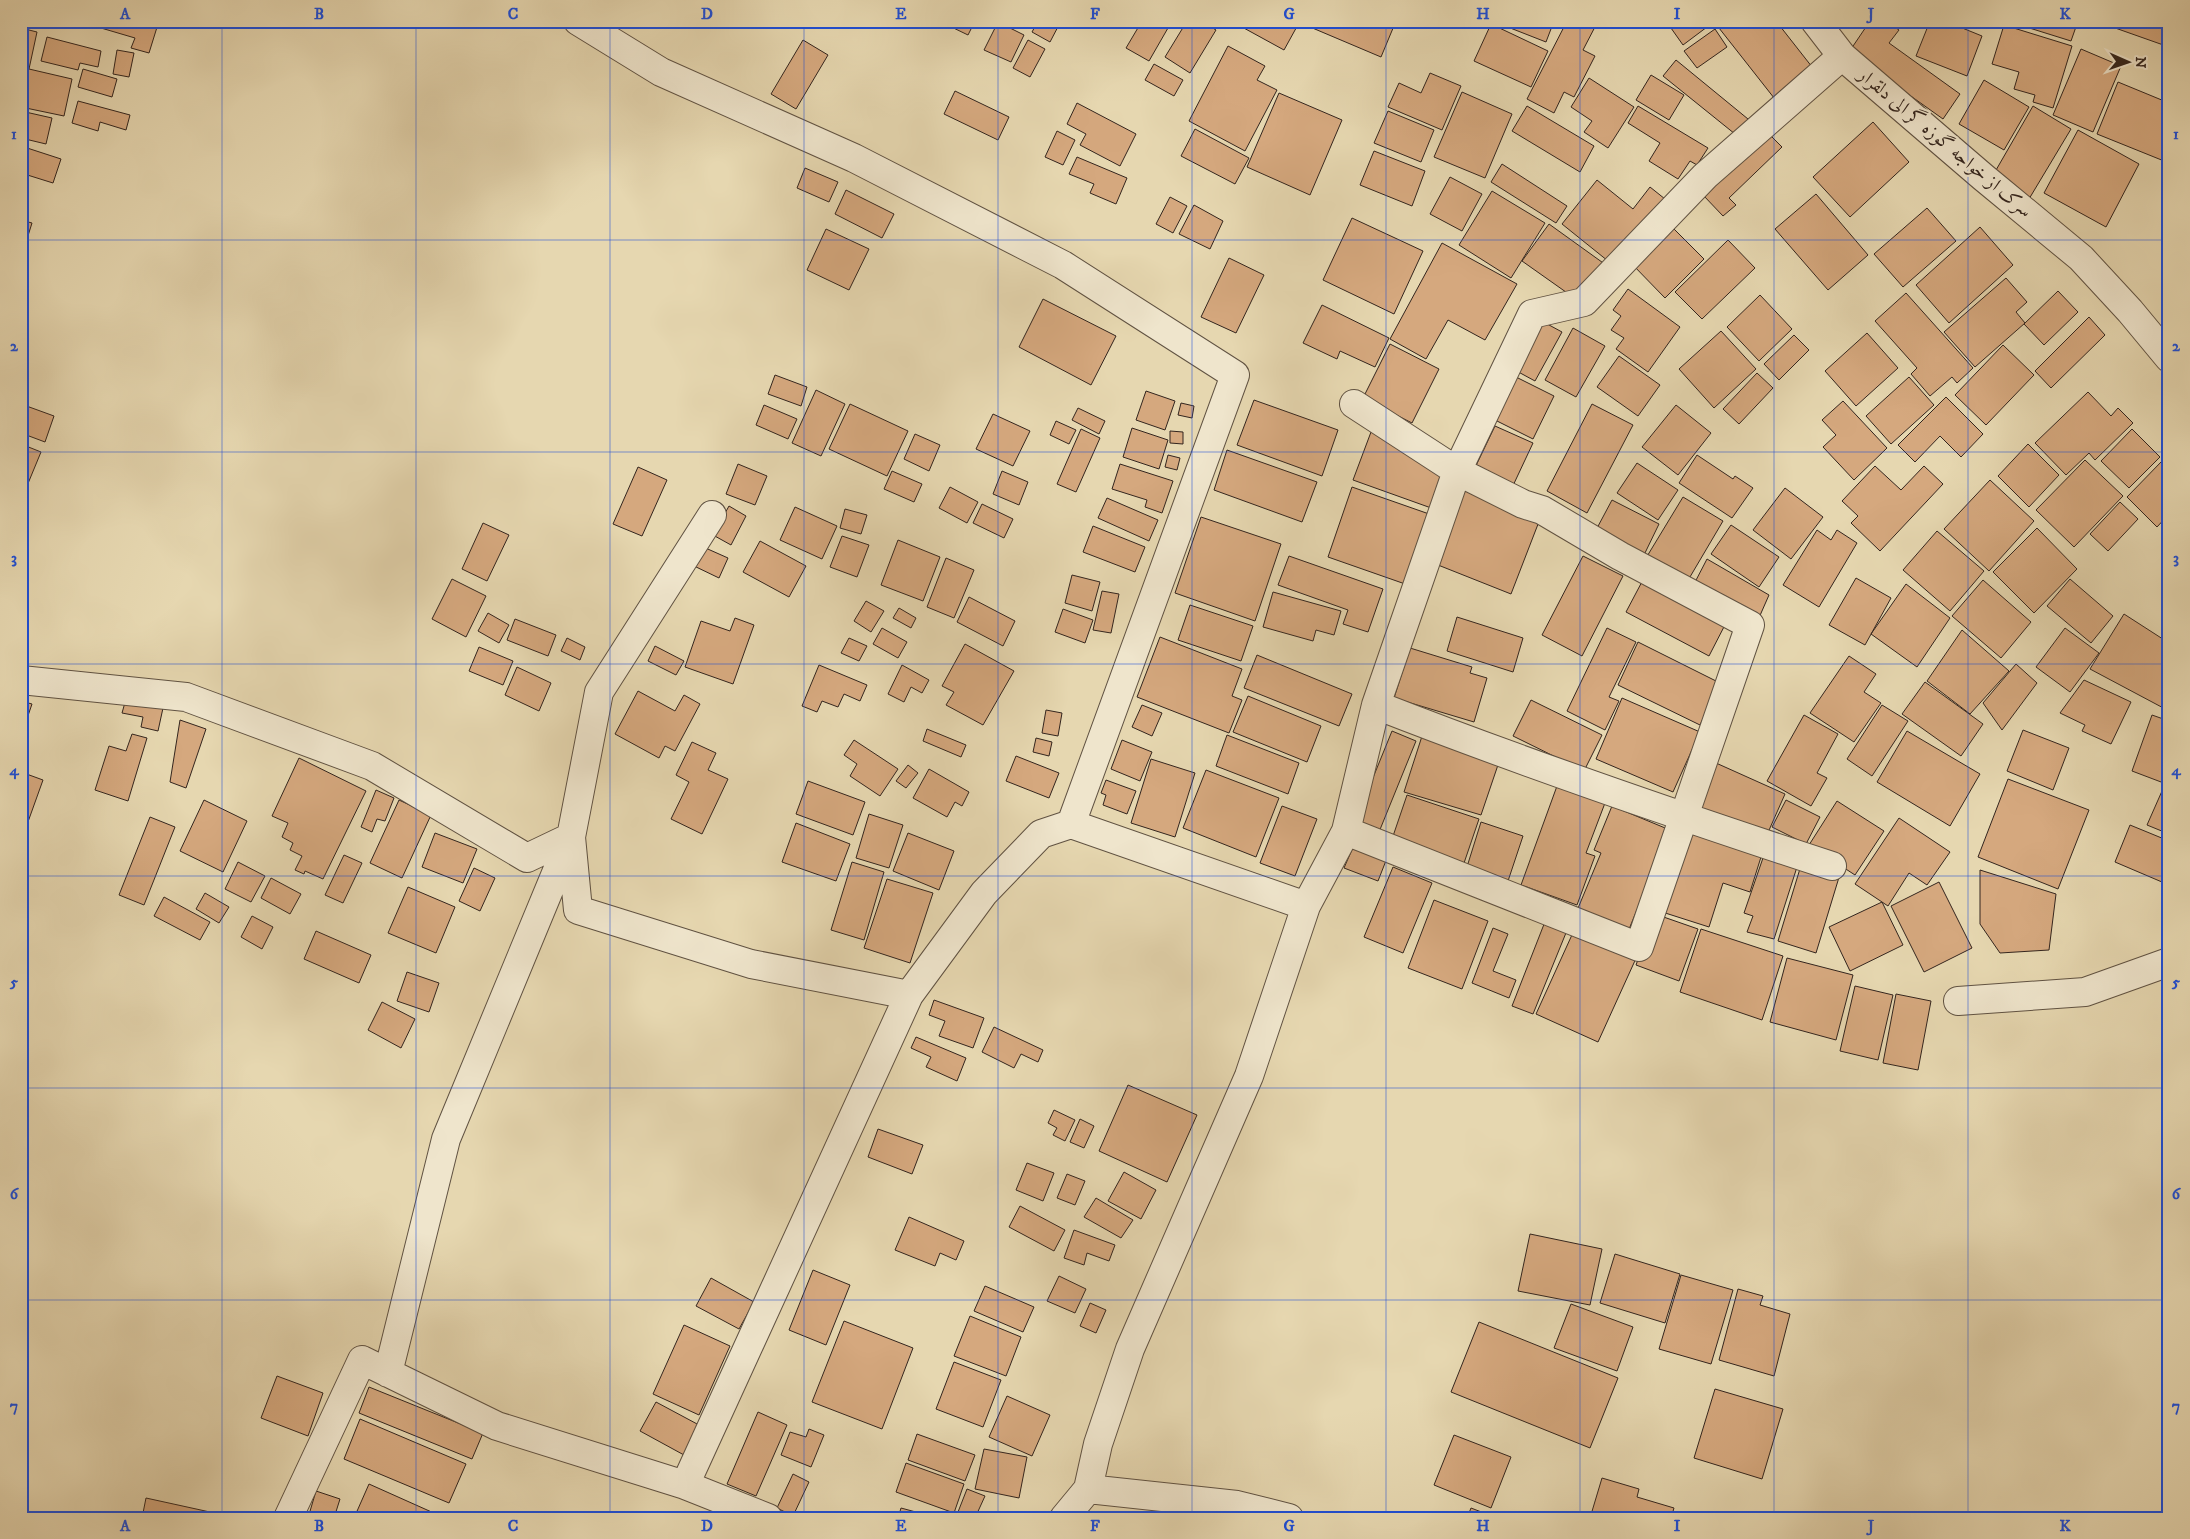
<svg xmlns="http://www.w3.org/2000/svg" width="2190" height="1539" font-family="'IM FELL DW Pica',Amiri,serif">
<rect width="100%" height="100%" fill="#e6d7b0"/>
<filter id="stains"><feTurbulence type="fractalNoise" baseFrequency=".004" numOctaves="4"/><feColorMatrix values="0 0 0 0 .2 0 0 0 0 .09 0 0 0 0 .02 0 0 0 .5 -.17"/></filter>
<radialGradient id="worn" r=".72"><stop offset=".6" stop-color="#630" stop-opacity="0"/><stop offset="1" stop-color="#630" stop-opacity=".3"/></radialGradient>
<path fill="#d5a87e" stroke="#33251e" d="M103,21H150L158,24L149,53L131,48L135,38L101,28Z
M939,21H975L968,35Z
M1038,21H1061L1050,42L1032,32Z
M1142,21H1172L1149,61L1126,48Z
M1187,21H1201L1216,30L1190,73L1165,57Z
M1245,21H1300L1284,50L1242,27Z
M1304,21H1396L1381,57L1303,24Z
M1500,21H1554L1546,42L1500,24Z
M1567,21H1594L1597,23L1583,50L1595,56L1574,97L1564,92L1554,113L1527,99Z
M1666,21H1715L1683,45Z
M1728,21H1776L1816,72L1778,103L1719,28Z
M1870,21H1886L1899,30L1889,43L1960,94L1943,119L1849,52Z
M1930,21H1945L1982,36L1967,76L1916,56Z
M2007,21H2078L2071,41Z
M2102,21H2169V47L2101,23Z
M998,22L1024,35L1011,62L984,50Z
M1491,24L1548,51L1531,87L1474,61Z
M2004,25L2072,46L2053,108L2033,102L2035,95L2014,89L2019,72L1992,64Z
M21,28L37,32L29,69L72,79L64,116L21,107Z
M1715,29L1727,47L1697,68L1684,51Z
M47,37L101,51L98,67L80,63L78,70L41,61Z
M803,40L828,55L796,109L771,94Z
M1028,40L1045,49L1030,77L1013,68Z
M1228,46L1265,66L1257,80L1277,90L1245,151L1189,121Z
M2081,49L2121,66L2093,132L2053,115Z
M117,50L134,53L129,77L113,74Z
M1676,60L1748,119L1735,134L1663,76Z
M1154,64L1183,80L1174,96L1145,80Z
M83,69L117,79L112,97L78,87Z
M1430,73L1461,86L1442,130L1388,107L1399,83L1421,93Z
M1651,75L1684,95L1669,120L1636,100Z
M1589,78L1634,107L1608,148L1584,132L1592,121L1571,107Z
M1984,80L2029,107L2004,150L1959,124Z
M2118,82L2169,103V163L2097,134Z
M955,91L1009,117L998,140L944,114Z
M1462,92L1512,114L1485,178L1434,157Z
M1279,93L1342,120L1310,195L1247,167Z
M78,101L130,115L126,130L100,122L98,131L72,123Z
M1077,103L1136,134L1120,166L1080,145L1086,134L1067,124Z
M1527,106L1594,146L1580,172L1512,131Z
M1638,106L1708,148L1697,165L1690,161L1678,179L1649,161L1660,143L1628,123Z
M2033,106L2071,129L2029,199L1992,177Z
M21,111L52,118L46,144L21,138Z
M1388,111L1434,130L1421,162L1374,143Z
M1873,122L1909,162L1850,217L1813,177Z
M1195,129L1249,158L1235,184L1181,156Z
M2078,130L2139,164L2106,227L2044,193Z
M1057,131L1075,140L1063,165L1045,157Z
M1768,133L1782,147L1729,198L1736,205L1723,216L1703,195Z
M21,146L61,159L53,183L21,173Z
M1374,151L1425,171L1412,206L1360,185Z
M1077,157L1127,178L1116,204L1090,193L1094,184L1069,174Z
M1502,164L1567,206L1556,223L1491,182Z
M805,168L838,182L829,202L797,188Z
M1450,177L1482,194L1462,231L1430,214Z
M1597,180L1633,209L1650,187L1665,199L1613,265L1562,224Z
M846,190L894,214L882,238L835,214Z
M1492,191L1545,223L1511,278L1459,245Z
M1816,194L1868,255L1828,290L1775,229Z
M1170,197L1187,206L1173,233L1156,224Z
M1194,205L1223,221L1210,249L1179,234Z
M1927,208L1956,241L1903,287L1874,254Z
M1352,218L1423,251L1394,314L1323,280Z
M21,220L32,223L21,258Z
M1549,224L1606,265L1580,302L1522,261Z
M1669,224L1704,259L1665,298L1630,262Z
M1980,227L2013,265L1949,323L1916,285Z
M826,229L869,249L849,290L807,270Z
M1728,240L1755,268L1702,319L1675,292Z
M1442,243L1517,284L1485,340L1448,320L1426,359L1390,339Z
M1229,258L1264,275L1236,333L1201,317Z
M2006,278L2027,302L2016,312L2025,323L1975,367L1944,332Z
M1628,289L1680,327L1648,372L1616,349L1624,338L1611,330L1621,316L1613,310Z
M2058,291L2078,312L2044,345L2024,324Z
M1906,293L1973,368L1957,383L1952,377L1930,396L1911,374L1917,368L1875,321Z
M1760,295L1792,329L1759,361L1727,327Z
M1043,299L1116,336L1091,385L1019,347Z
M1322,305L1389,338L1375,367L1340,351L1337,359L1303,343Z
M2089,317L2105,335L2051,388L2035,371Z
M1538,319L1562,332L1535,381L1511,368Z
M1573,328L1605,346L1576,397L1545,380Z
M1721,331L1756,369L1714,408L1679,369Z
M1867,333L1898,368L1856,406L1825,371Z
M1794,335L1809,350L1779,380L1764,364Z
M1390,344L1439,369L1412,423L1363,398Z
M2003,345L2034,375L1986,425L1955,395Z
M1619,356L1660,385L1638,416L1597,387Z
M1757,373L1773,388L1739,424L1723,409Z
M775,375L807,387L801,406L768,394Z
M1514,376L1554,396L1533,439L1493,419Z
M1909,377L1934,405L1891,444L1866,416Z
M816,390L845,404L821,456L792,443Z
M1146,391L1175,401L1165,430L1136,420Z
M2088,392L2111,416L2118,408L2133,423L2095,460L2089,453L2066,475L2035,443Z
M1946,397L1983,434L1961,457L1940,436L1915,462L1898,445Z
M1254,400L1338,430L1322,476L1237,445Z
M1843,401L1887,448L1854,480L1823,447L1836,435L1822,420Z
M1181,403L1194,406L1192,418L1178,415Z
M21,404L54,416L45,442L21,433Z
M850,404L908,431L887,476L829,449Z
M1592,404L1633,425L1587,513L1547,491Z
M764,405L797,419L788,439L756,425Z
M1676,405L1711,433L1678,475L1642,447Z
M1078,408L1105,421L1099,434L1072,420Z
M993,414L1030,431L1013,466L976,449Z
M1056,421L1076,430L1069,444L1050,435Z
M1374,424L1443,473L1434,509L1353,480Z
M1495,426L1533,443L1510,492L1472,474Z
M1132,428L1168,440L1159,469L1123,457Z
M1081,429L1100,438L1076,492L1057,484Z
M2132,429L2160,457L2129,488L2101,461Z
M1170,431L1183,432V444L1170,443Z
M915,434L940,445L929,471L904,459Z
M21,444L41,452L22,498L21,497Z
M2028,444L2059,475L2029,507L1998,476Z
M1227,450L1317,482L1302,522L1214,490Z
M1168,455L1180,458L1177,470L1165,467Z
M1697,455L1733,479L1735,476L1753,488L1732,518L1679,483Z
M2085,460L2123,496L2074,547L2036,510Z
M2162,461L2169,468V514L2157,527L2127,497Z
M1637,463L1678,490L1658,520L1617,493Z
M738,464L767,476L755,505L726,494Z
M1120,464L1173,481L1162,513L1145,507L1147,500L1112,489Z
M1875,466L1901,490L1924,466L1943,484L1880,551L1851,523L1858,516L1842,501Z
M638,467L667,480L642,536L613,524Z
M892,471L922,484L914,502L884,489Z
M1002,471L1028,482L1019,505L993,494Z
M1466,478L1540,519L1511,594L1438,565Z
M1990,480L2034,521L1989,571L1944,529Z
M950,487L978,502L967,523L939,508Z
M1352,487L1432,515L1408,585L1328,557Z
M1785,488L1823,517L1791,559L1753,530Z
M1683,497L1723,521L1687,582L1646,558Z
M1107,498L1158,520L1149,541L1098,518Z
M1612,500L1659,524L1644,555L1596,530Z
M2120,502L2138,519L2108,551L2090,534Z
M982,504L1013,519L1004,538L973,523Z
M729,506L746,516L731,545L713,535Z
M795,507L837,526L822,559L780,540Z
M845,509L867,515L861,534L840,528Z
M1201,517L1281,544L1255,621L1175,593Z
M483,523L509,535L487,581L462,569Z
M1731,525L1779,557L1759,587L1711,554Z
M1093,526L1145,547L1135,572L1083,552Z
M2037,528L2077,569L2034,613L1993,572Z
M1817,530L1831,540L1837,530L1857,543L1819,607L1783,585Z
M1937,531L1984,571L1950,611L1903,570Z
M842,536L869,545L857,577L830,567Z
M898,540L940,557L923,601L881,585Z
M760,541L806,566L789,597L743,572Z
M701,546L728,558L719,578L692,565Z
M1289,556L1383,589L1368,632L1343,624L1348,610L1278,585Z
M1583,556L1623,576L1582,656L1542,635Z
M946,558L974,570L954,618L927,607Z
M1707,559L1769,595L1758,620L1693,586Z
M1072,575L1100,582L1092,611L1065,603Z
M1645,576L1728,619L1709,656L1626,612Z
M1856,578L1891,598L1865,645L1829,625Z
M452,579L486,596L466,637L432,619Z
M2070,579L2113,616L2091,643L2047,606Z
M1983,580L2031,622L2001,658L1952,616Z
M1906,584L1950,618L1917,667L1871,634Z
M1102,591L1119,594L1111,633L1093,630Z
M1273,592L1341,611L1334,635L1316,630L1313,641L1263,627Z
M969,597L1015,621L1003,646L957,622Z
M866,601L884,611L871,632L854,621Z
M1190,605L1253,626L1241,661L1178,640Z
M899,608L916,618L911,628L893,618Z
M1063,609L1093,620L1085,643L1055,632Z
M488,613L509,625L499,643L478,631Z
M2124,614L2169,643V711L2090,669Z
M1457,617L1523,638L1513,672L1447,651Z
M735,618L754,625L733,684L685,667L701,621L730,631Z
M515,619L556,635L548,656L507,640Z
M882,628L907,642L898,658L873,644Z
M1607,628L1636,642L1609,697L1619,701L1605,730L1567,711Z
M2065,628L2099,653L2070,692L2036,667Z
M1962,630L2009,671L1970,714L1927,681Z
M1160,637L1242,669L1232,696L1242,700L1229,733L1137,697Z
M567,638L585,647L580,660L561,651Z
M849,638L867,646L859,661L841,653Z
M1638,642L1720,683L1700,725L1618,685Z
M965,644L1014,671L983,725L946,705L954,692L942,686Z
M655,646L684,661L676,675L648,661Z
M479,647L513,661L503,685L469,671Z
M1410,648L1472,667L1470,673L1487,678L1474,722L1394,698Z
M1257,655L1352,694L1339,726L1244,688Z
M1849,656L1876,674L1864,692L1881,703L1854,742L1810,713Z
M2016,664L2037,683L2002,730L1983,703Z
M819,665L867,685L860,701L844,694L838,707L822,701L817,712L802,706Z
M902,665L929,680L922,693L911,687L904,702L888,694Z
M517,667L551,683L539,711L505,695Z
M2084,680L2131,702L2111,744L2082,731L2085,725L2060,713Z
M1925,682L1983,724L1961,756L1902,714Z
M638,691L675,711L684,695L700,704L675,751L665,746L659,758L615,734Z
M1248,696L1321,726L1307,762L1233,732Z
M1622,698L1700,732L1673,792L1596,759Z
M126,699L163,708L158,731L141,727L143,717L122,713Z
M1531,700L1602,735L1584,771L1513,736Z
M21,701L32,704L21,736Z
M1142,705L1162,713L1152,736L1132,727Z
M1882,705L1908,721L1872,776L1847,759Z
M1046,710L1062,713L1058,736L1042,733Z
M1804,715L1838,734L1817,773L1827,778L1811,806L1767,781Z
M2152,715L2169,721V785L2132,771Z
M180,720L206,729L186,788L170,782Z
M927,729L966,745L961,757L923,741Z
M2023,730L2069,748L2053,790L2007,771Z
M1392,731L1416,741L1379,832L1355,822Z
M1907,731L1980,774L1950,826L1877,782Z
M1423,733L1500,759L1481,815L1404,792Z
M132,734L147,738L128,801L95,790L109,746L126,751Z
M1227,735L1299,763L1288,794L1216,766Z
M1036,738L1052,742L1049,756L1033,752Z
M854,740L898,769L880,796L850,776L857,764L844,755Z
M1122,740L1152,752L1140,781L1111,769Z
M692,742L716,753L708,770L728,779L702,834L671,819L689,782L676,775Z
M1016,756L1059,773L1049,798L1006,781Z
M299,758L366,791L323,879L305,871L304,874L295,870L302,856L290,850L293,843L282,837L288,823L272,816Z
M1151,759L1195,773L1175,837L1131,823Z
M1716,763L1785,794L1766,837L1697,807Z
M908,765L918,773L906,788L896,781Z
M929,769L969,792L962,806L955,802L947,817L913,798Z
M1206,770L1279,798L1256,857L1183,828Z
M21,772L43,780L24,833L21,832Z
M2008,779L2089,810L2058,889L1978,857Z
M1106,780L1136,791L1127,814L1103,805L1106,795L1101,793Z
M808,781L865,802L853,835L796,814Z
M1557,786L1605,803L1586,853L1595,856L1577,905L1521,885Z
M376,790L394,798L385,821L377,819L372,832L361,827Z
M2162,791L2169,794V834L2147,825Z
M1407,795L1479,819L1463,866L1391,842Z
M204,800L247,821L223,872L180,851Z
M399,800L431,815L402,878L370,863Z
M1786,800L1820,817L1806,844L1772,827Z
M1837,801L1884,831L1855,875L1809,845Z
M1282,806L1317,819L1295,876L1260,863Z
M1612,806L1670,830L1627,934L1576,913L1601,853L1594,850Z
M869,814L903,825L889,868L856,858Z
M150,817L175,827L144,905L119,895Z
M1899,818L1950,852L1927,885L1909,873L1888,906L1855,884Z
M1481,822L1523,836L1507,884L1466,870Z
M796,823L850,844L836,881L782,862Z
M2130,825L2169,841V885L2115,862Z
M1687,826L1761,857L1750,892L1723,883L1709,927L1659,911Z
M435,833L477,849L463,883L422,867Z
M908,833L954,851L939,890L893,871Z
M1354,845L1387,858L1378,881L1344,868Z
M344,855L362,863L343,903L325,895Z
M1764,855L1797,867L1774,939L1747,932L1753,916L1744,913Z
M238,862L265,876L251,902L225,889Z
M852,862L884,872L864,940L831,930Z
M1802,862L1840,874L1816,953L1778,941Z
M1393,867L1432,883L1403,953L1364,937Z
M474,868L495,878L480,911L459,901Z
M1980,870L2056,894L2049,950L2000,953L1980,924Z
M271,878L301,894L290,914L261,898Z
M887,879L933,893L910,963L864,948Z
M1939,882L1972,948L1924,972L1891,906Z
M408,887L455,907L436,953L388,933Z
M205,893L229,907L219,923L196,909Z
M164,897L210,922L200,940L154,916Z
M1434,900L1488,921L1462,989L1408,968Z
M1882,902L1903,945L1850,971L1829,927Z
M1548,914L1570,923L1533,1014L1512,1006Z
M1655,914L1698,929L1679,981L1636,965Z
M252,916L273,927L262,949L241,937Z
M1576,926L1638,954L1598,1042L1536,1014Z
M1493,928L1508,934L1493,971L1516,980L1509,998L1472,983Z
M1701,929L1783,956L1762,1020L1680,992Z
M316,931L371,955L359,983L304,959Z
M1787,958L1853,975L1836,1040L1770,1022Z
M407,972L439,983L429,1012L397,1001Z
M1855,986L1893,995L1878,1060L1840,1051Z
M1896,994L1931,1001L1918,1070L1883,1063Z
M934,1000L984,1018L973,1048L939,1036L945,1021L929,1015Z
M382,1002L415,1019L401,1048L368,1030Z
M994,1027L1043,1050L1038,1062L1021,1054L1014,1068L982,1052Z
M916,1037L966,1058L957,1081L926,1067L931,1057L911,1048Z
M1128,1085L1197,1115L1167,1182L1099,1151Z
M1054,1110L1075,1120L1065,1141L1053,1135L1057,1128L1048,1123Z
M1080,1119L1094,1126L1084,1148L1070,1142Z
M878,1129L923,1145L912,1174L868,1157Z
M1027,1163L1054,1173L1043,1201L1016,1190Z
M1124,1172L1156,1190L1141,1219L1108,1201Z
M1067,1174L1085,1181L1075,1205L1057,1198Z
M1096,1198L1133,1220L1121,1238L1084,1217Z
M1020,1206L1065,1230L1054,1251L1009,1227Z
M909,1217L964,1241L956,1260L940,1253L935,1266L895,1250Z
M1074,1230L1115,1245L1109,1261L1087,1253L1084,1265L1064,1258Z
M1530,1234L1602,1249L1590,1305L1518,1291Z
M1615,1254L1680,1274L1665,1323L1600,1303Z
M813,1270L850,1285L826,1345L789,1330Z
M1681,1275L1733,1290L1711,1364L1659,1349Z
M1059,1276L1086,1289L1075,1313L1047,1301Z
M711,1278L754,1302L739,1329L696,1306Z
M985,1286L1034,1307L1023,1332L974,1311Z
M1738,1289L1763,1296L1760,1305L1790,1314L1774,1376L1719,1360Z
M1090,1303L1106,1310L1096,1333L1080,1326Z
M1571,1304L1633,1327L1617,1371L1554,1348Z
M970,1316L1021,1337L1006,1376L954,1356Z
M844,1321L913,1348L882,1429L812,1402Z
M1479,1322L1618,1378L1590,1448L1451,1392Z
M684,1325L730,1346L699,1415L653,1394Z
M954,1362L1001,1380L983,1427L936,1409Z
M277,1376L323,1393L308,1436L261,1418Z
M369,1387L483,1433L472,1459L359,1413Z
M1715,1389L1783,1409L1762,1479L1694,1458Z
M1007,1396L1050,1415L1032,1456L989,1437Z
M656,1402L699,1425L684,1455L640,1431Z
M758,1412L787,1425L756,1496L727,1484Z
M360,1419L466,1464L449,1503L344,1459Z
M809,1429L824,1435L811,1467L781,1455L790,1432L806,1437Z
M917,1434L975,1455L965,1481L908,1460Z
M1454,1435L1511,1457L1491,1508L1434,1485Z
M984,1449L1027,1457L1019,1498L975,1489Z
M906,1463L964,1484L954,1513L896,1492Z
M793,1474L809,1482L793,1516L777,1508Z
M1602,1478L1639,1489L1637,1497L1674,1508L1671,1518H1590Z
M369,1484L445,1518H354Z
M967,1489L985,1496L975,1518L958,1512Z
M316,1491L340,1499L334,1518H308Z
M146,1498L219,1514L218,1518H142Z
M901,1508L938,1518H898Z
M1471,1508L1497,1518H1467Z"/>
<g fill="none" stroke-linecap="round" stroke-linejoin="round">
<defs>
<path id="minor" d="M578,21L661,72L854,158L1063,265L1235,375L1071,824L1306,906
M1815,21L1842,56L1983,177L2081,258L2130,311L2169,358
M21,680L186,697L372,766L527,858L571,837L578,910L751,964L909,995L984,893L1041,834L1071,824
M1376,705C1527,764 1679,816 1832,866
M1346,831L1639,947L1750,625L1620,556L1542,510L1523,504L1457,471L1354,404
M1958,1001L2085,992L2169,962
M388,1373L446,1139L571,837L599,692L712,515
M685,1485L909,995
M1088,1489L1098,1444L1130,1349L1249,1076L1306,906L1346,831L1376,705L1457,471L1532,314L1584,302L1705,176L1842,56
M288,1518L362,1360L497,1426L685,1485L768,1518
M1064,1518L1088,1489L1237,1505L1289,1518"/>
</defs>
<use href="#minor" stroke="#605242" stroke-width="30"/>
<use href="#minor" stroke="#efe5cc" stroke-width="28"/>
</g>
<path fill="none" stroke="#1d4ed8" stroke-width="1" stroke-opacity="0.55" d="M222,21V1518M416,21V1518M610,21V1518M804,21V1518M998,21V1518M1192,21V1518M1386,21V1518M1580,21V1518M1774,21V1518M1968,21V1518M21,240H2169M21,452H2169M21,664H2169M21,876H2169M21,1088H2169M21,1300H2169"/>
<g text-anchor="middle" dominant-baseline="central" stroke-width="4.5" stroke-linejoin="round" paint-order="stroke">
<g font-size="19" fill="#33251e" stroke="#efe5cc">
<text transform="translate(1945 143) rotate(40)">سرک از خواجه گوزه گر الی دلقرار</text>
</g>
</g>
<rect width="2190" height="1539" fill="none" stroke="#e6d7b0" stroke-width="55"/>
<g transform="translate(2128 62) rotate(92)" stroke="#efe5cc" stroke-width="4" paint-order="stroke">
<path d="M0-4L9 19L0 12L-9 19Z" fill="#33251e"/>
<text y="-8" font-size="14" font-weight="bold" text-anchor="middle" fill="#33251e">N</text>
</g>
<rect x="28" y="28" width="2134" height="1484" fill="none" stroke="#1d4ed8" stroke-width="2"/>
<g font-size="16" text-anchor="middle" font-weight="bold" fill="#1d4ed8">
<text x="125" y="19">A</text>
<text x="319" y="19">B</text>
<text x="513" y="19">C</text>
<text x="707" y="19">D</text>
<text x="901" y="19">E</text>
<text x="1095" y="19">F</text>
<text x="1289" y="19">G</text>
<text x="1483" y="19">H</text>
<text x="1677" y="19">I</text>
<text x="1871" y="19">J</text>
<text x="2065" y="19">K</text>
<text x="14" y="139">1</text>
<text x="2176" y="139">1</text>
<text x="14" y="351">2</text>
<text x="2176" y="351">2</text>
<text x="14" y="563">3</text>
<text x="2176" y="563">3</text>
<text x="14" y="775">4</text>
<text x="2176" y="775">4</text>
<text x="14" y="987">5</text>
<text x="2176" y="987">5</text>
<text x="14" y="1199">6</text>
<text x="2176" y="1199">6</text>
<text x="14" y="1411">7</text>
<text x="2176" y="1411">7</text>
<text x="125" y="1531">A</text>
<text x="319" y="1531">B</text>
<text x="513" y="1531">C</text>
<text x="707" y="1531">D</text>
<text x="901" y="1531">E</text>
<text x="1095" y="1531">F</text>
<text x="1289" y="1531">G</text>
<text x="1483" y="1531">H</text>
<text x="1677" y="1531">I</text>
<text x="1871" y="1531">J</text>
<text x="2065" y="1531">K</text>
</g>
<rect width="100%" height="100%" filter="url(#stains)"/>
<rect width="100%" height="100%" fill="url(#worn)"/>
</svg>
